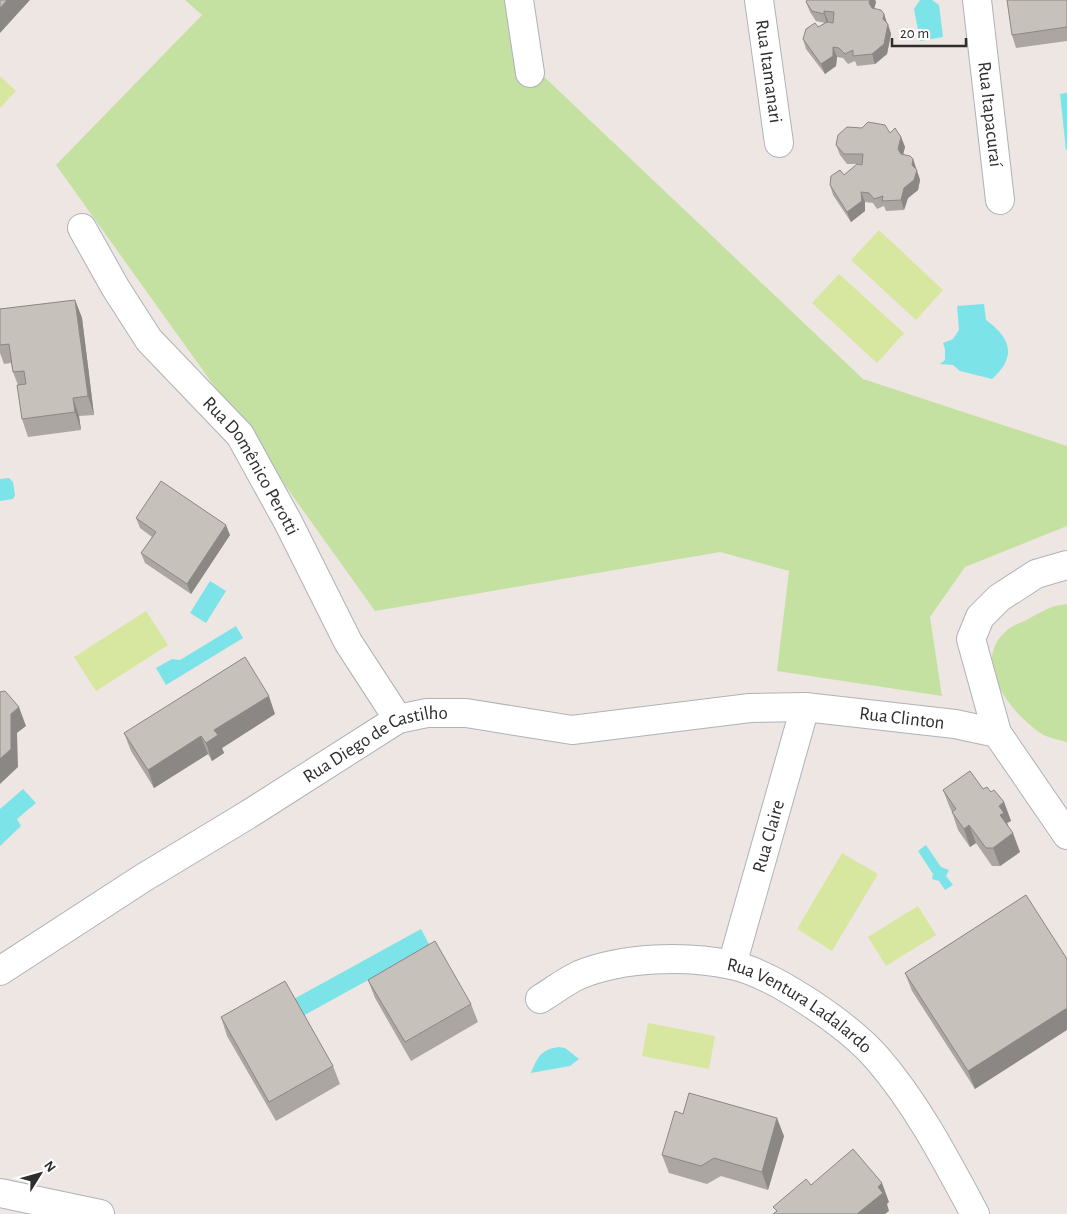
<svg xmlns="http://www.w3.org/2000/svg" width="1067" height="1214" font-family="'Alegreya Sans',sans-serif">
<rect width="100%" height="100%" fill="#eee6e2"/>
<path fill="#c5e1a2" d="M185,0H528L538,71L863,379L1067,446V526L965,567L930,617L942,696L777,671L789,571L720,552L375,611L56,165L202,15Z
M1067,604V742C1059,740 1049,738 1042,734C1013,715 970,664 1005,632C1011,626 1021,623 1028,619C1041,612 1052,605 1067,604Z"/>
<path fill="#d8e79f" d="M0,76L16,91L0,108Z
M879,230L943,290L916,320L851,260Z
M839,274L904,333L877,363L812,303Z
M146,611L168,645L96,691L74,657Z
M842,853L878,874L832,951L797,929Z
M918,906L936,935L886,966L868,937Z
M648,1023L715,1036L709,1069L642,1056Z"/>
<path fill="#7ce3e9" d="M920,0H932L939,5L943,37L920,41L914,9Z
M1067,93V150H1066L1060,94Z
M984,304L986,320C1011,338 1017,357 992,379L960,371L953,365L940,364L945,360V349L943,343L953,339L959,330L957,306Z
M9,478L13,482L15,495L13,499L0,501V479Z
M210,581L226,591L206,623L190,613Z
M236,626L243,638L166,685L156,668L172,659L180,660Z
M23,789L36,803L17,819L21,826L0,846V809Z
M926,845L941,867L949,870L946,876L953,885L945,890L939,881L932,879L933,874L918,851Z
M421,929L430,946L301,1017L292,1000Z
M559,1047L565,1048L579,1059L570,1066L531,1073C537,1058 541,1049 559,1047Z"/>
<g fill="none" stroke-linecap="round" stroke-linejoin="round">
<defs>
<g id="minor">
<path d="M519,0L530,73"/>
<path id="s1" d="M759,0L779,143"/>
<path id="s2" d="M977,0L1000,200"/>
<path id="s3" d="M82,228L115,287L149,340L240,435L288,522L348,642L398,719"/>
<path d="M1067,565L1036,574L999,598L980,617L971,639L997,733L1067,835"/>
<path id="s4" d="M732,965L805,707"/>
<path id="s5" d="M0,971L143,878L249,814L398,719L427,713H466L572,730L750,708L805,707L955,724L997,733"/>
<path id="s6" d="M540,999C553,991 566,981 579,975C623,957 685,955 732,965C774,974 848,1025 877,1058C917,1104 946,1160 975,1214"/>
<path d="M0,1193L100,1214"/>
</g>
</defs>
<use href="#minor" stroke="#aeb2b9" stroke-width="30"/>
<use href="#minor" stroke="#fff" stroke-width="28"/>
</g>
<path fill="#aba6a2" d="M807,0H875L876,2L874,9L884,14L891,34L887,54L875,64L857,66L855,61L848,64L843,58L837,57L836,66L825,74L806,49L803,39L825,23L816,21L810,12L806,2Z
M1067,0V41L1016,48L1012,35Z
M890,133L901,137L905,147L903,154L913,159L920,180L918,190L908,198L904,210L886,211L884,206L877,209L873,203L865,202V211L851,222L833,195L830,185L844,175L862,165V164H847L840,155L836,145Z
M75,300L82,318L94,415L79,416L81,430L28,437L22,419L18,385L13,372L11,363L4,364L0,353V309Z
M136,518L230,535L191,594L145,563L141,553L152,537L140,528Z
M275,714L222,748L224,753L212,761L208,754L154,788L131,751L124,733Z
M983,789L991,792L1004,802L1011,821L1007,823L1020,852L1000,866H992L976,843L970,847L958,830L952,812L950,808L943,790Z
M1026,895L975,1089L912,991L905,973Z
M368,980L471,1004L478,1022L411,1061L375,998Z
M221,1017L333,1066L340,1084L276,1121L227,1036Z
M784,1136L768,1190L721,1176L707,1184L669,1173L662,1155Z"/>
<path fill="#8b8784" d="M7,0H30L0,33V8Z
M870,0H875L876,2L873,13L869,3Z
M824,11L828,21L827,24L824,14Z
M884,14L887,24L883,19Z
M888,24L891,34L887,54L875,64L872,54Z
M833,47L837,57L836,66L825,74L821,64Z
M901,137L905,147L902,159L898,149Z
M913,159L920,180L918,190L908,198L904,210L901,200Z
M861,192L865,202V211L851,222L847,212Z
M75,300L82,318L94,415L88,396Z
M73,398L79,416L81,430L75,412Z
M226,525L230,535L191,594L187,584Z
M269,696L275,714L222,748L224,753L212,761L206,743L214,730Z
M19,707L26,726L17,733L18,767L0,784V759L11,714Z
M201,736L208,754L154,788L148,770Z
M1004,802L1011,821L1007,823L1010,831L1000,815L999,806Z
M969,825L976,843L970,847L964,829Z
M1013,833L1020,852L1000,866L993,848Z
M1067,1008V1030L975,1089L968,1071Z
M777,1118L784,1136L768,1190L762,1172Z
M882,1183L889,1202L887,1204L889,1211L885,1214H857L878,1187Z"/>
<path fill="#c7c1bc" stroke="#8b8784" d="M0,0H7L0,8Z
M807,0H870L869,3L872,8L881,10L884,14L883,19L888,24L884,44L872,54L853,56V50L845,54L839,48L833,47V56L821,64L803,39L806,29L815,23L818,27L827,22L833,23L834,12L824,11V14L812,11L806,2Z
M1007,0H1067V27L1012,35Z
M868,122L885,125L890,133L895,128L901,137L898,149L901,154L910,156L913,159L912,165L917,170L914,180L904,188L901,200L882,201L883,196L874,199L869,193L861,192L862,201L847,212L830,185L831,176L840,170L844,175L857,164L862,165L863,154H844L836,145L838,135L847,127L862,128Z
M75,300L88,396L73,398L75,412L22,419L17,385L26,384L24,371L13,372L9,344L0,345V309Z
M161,481L226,525L187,584L141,553L156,532L136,518Z
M245,657L269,696L214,730L218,735L206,743L201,736L148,770L124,733Z
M5,691L19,707L11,714V749L0,759V692Z
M970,771L983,789L987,787L991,792L994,790L1004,802L999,806L1004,813L1000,815L1013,833L993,848H986L969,825L964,829L952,812L956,809L943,790Z
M1026,895L1067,959V1008L968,1071L905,973Z
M435,941L471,1004L405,1042L368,980Z
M285,981L333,1066L269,1102L221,1017Z
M689,1093L777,1118L762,1172L714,1158L701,1166L662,1155L675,1111L683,1114Z
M853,1149L882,1183L878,1187L883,1193L857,1214H773L777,1211L773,1207L806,1179L811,1185Z"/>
<g text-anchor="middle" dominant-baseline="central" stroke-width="4.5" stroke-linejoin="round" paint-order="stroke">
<g font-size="19" fill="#2e2e2e" stroke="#fff">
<text stroke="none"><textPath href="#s1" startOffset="72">Rua Itamanari</textPath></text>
<text stroke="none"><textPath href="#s2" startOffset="115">Rua Itapacuraí</textPath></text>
<text stroke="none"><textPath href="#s3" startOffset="294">Rua Domênico Perotti</textPath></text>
<text stroke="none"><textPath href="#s5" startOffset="979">Rua Clinton</textPath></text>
<text stroke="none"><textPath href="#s5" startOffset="441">Rua Diego de Castilho</textPath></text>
<text stroke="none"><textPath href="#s4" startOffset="134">Rua Claire</textPath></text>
<text stroke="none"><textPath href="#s6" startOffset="280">Rua Ventura Ladalardo</textPath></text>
</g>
</g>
<g transform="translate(40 1174) rotate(53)" stroke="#ffffff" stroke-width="4" paint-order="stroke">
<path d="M0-4L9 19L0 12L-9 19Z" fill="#2e2e2e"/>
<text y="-8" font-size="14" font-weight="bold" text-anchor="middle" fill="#2e2e2e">N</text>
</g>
<path d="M892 38v8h74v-8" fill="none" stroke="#2e2e2e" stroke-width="2.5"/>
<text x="900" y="38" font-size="15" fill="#2e2e2e" stroke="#ffffff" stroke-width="4" paint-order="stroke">20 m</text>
</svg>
